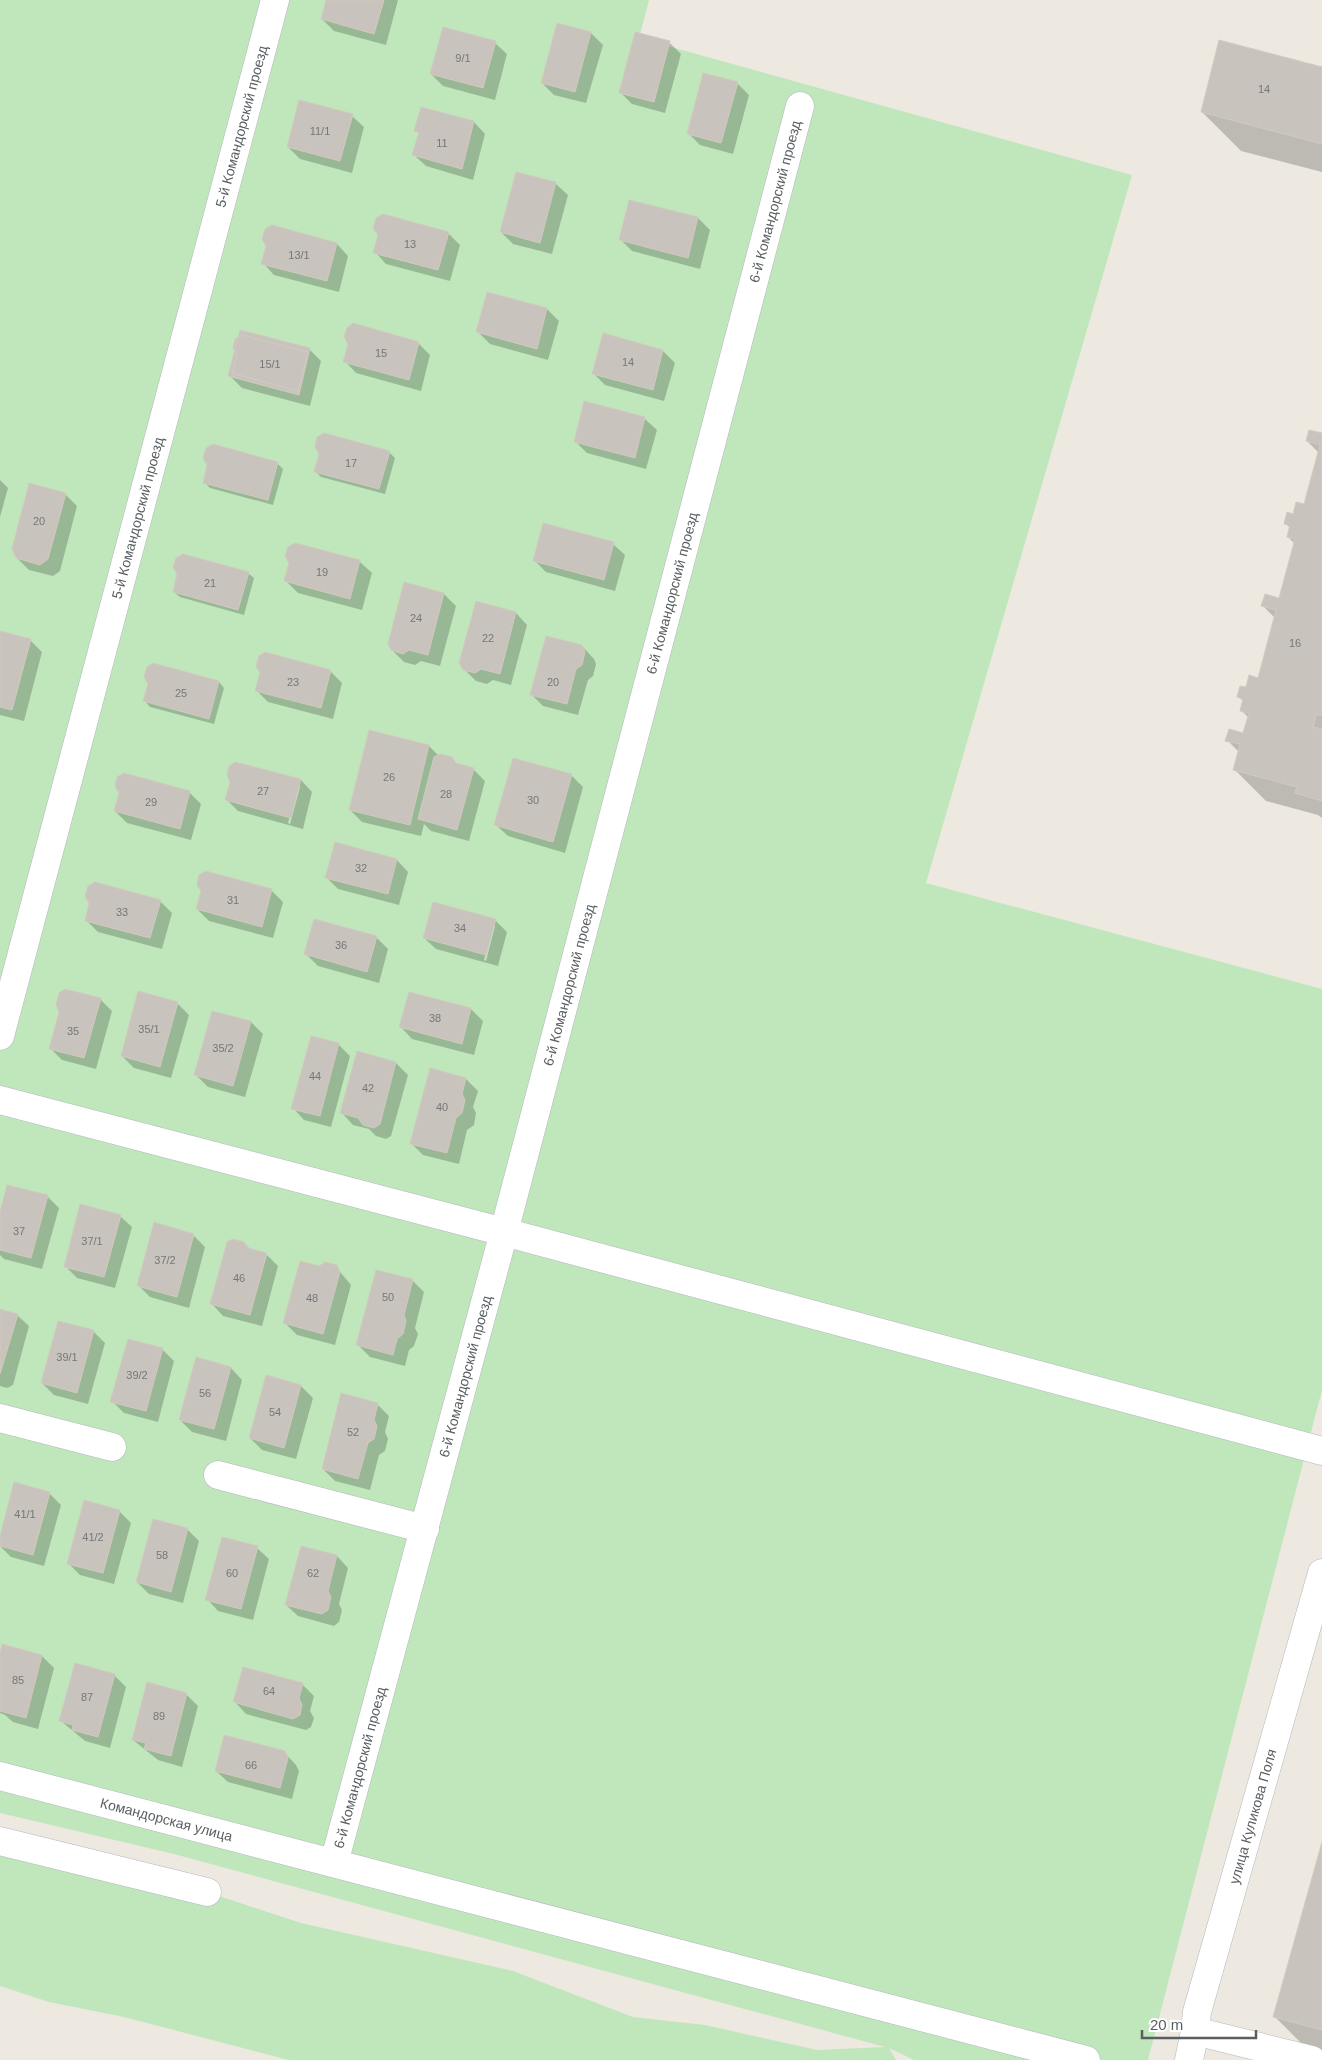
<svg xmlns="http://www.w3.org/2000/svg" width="1322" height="2060" font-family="Arial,sans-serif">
<rect width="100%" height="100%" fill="#ede9e0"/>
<path fill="#bfe7bb" d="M0,0H649L639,38L1132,175L926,883L1322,989V1390L1148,2060H914L889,2048L896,2060H289L124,2017L49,2002L0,1986V1845L207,1892L301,1923L513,1971L633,2017L705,2025L817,2050L885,2047L174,1854L0,1813Z"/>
<path fill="#0003" fill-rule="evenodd" d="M328,0H398L386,45L334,31L322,19Z
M558,24L591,33L603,45L586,103L554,95L542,83Z
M669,42L681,54L665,113L632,104L620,92Z
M495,43L507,54L495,100L443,86L431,74Z
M1322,68V172L1241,151L1202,112Z
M737,83L749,95L733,154L700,145L688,133Z
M352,116L364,127L352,173L300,159L288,147Z
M474,122L485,134L473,180L426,166L414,155L419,134L416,130Z
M517,173L556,184L568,195L552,254L513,244L501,232Z
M630,201L698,218L710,230L700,269L632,251L620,239Z
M448,233L460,245L450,281L386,264L375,252L379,235Z
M337,244L348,256L339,292L274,275L263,263Z
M488,293L547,309L559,321L548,360L490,344L478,332Z
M604,335L663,351L675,363L664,401L605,385L593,373Z
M418,343L430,355L421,391L356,373L345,361Z
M310,350L321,361L310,406L242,388L230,376Z
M585,403L645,419L657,430L646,469L587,453L575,441Z
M1322,435V818L1318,815L1266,801L1235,770L1239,752L1227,740L1244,734L1249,718L1241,710L1244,702L1239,697L1259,679L1275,618L1263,606L1279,600L1295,544L1288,537L1290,528L1285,523L1305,506L1319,453L1307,441Z
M389,452L395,458L385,494L321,477L315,471L320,453Z
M277,463L283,469L273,505L210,488L204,482L209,464Z
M0,480L8,488L0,517Z
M65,494L77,506L60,571L53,576L29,570L17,558Z
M295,544L360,562L372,573L362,610L298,593L286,581Z
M613,544L625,555L615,591L546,572L535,561Z
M248,573L254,578L244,615L180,597L174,592Z
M444,594L456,606L440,666L421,661L415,665L404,662L392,650Z
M516,613L527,625L511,685L493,680L487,684L476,681L464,669Z
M0,632L30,640L42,652L24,721L0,715Z
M582,646L594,659L596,664L593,676L588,680L578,715L543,706L531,694Z
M330,671L342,683L333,719L268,702L256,690Z
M219,682L224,688L214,724L150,707L145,701Z
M429,746L439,756L451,758L458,765L473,769L485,781L469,841L431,831L424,824L421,836L362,822L350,810Z
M571,775L583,787L565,853L508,836L496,825Z
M301,780L312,792L303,829L238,811L227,800ZM298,787H300L290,824L288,823Z
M189,792L201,804L191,840L127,823L115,811Z
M397,860L408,872L399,905L338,889L326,877Z
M271,890L283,902L273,938L209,921L197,909L202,891Z
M160,901L172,913L162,949L98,932L86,920Z
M495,920L507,932L498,966L436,949L424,938ZM493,926H495L486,961L484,960Z
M376,937L388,949L379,983L318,966L306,954Z
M409,993L471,1009L483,1021L474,1055L412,1039L401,1027Z
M100,999L112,1011L96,1069L62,1060L50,1048Z
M177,1003L189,1015L171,1078L134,1068L122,1056Z
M213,1012L251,1022L263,1034L245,1097L208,1087L196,1075Z
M338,1044L350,1056L331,1127L304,1120L293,1108Z
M396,1063L408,1075L391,1136L386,1139L376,1136L369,1129L353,1125L342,1113Z
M431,1069L466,1079L478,1091L473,1107L476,1113L474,1125L467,1130L459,1164L423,1155L411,1143Z
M47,1196L59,1208L42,1269L4,1259L0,1255V1217Z
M120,1216L132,1227L115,1288L77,1278L65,1266Z
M193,1235L205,1247L189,1308L150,1297L138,1285Z
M244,1243L251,1250L266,1254L278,1266L262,1326L223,1316L212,1304Z
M336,1267L351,1285L335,1345L297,1335L285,1323L319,1268Z
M412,1280L424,1292L415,1328L418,1334L414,1346L409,1350L405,1366L370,1357L358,1345Z
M0,1310L17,1315L29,1326L13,1385L7,1388L0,1386Z
M93,1331L105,1343L88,1404L54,1395L42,1383Z
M162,1349L174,1361L158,1422L124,1413L112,1401Z
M231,1368L242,1380L226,1441L192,1432L180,1420Z
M301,1386L313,1398L296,1459L262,1450L250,1438Z
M377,1404L389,1416L385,1432L388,1439L385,1451L379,1455L370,1490L335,1481L323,1469Z
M49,1493L61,1505L44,1566L11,1557L0,1546V1540Z
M119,1511L131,1523L114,1584L80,1575L68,1563Z
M187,1529L199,1541L183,1603L149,1594L137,1582Z
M257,1548L269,1559L253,1620L218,1611L207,1599Z
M337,1556L348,1568L339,1604L342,1610L339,1622L334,1626L298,1616L286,1605Z
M42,1656L54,1668L38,1729L13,1722L5,1715L0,1713V1658Z
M114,1675L126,1687L110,1748L85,1741L61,1721Z
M302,1684L314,1696L310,1711L314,1718L311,1727L306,1730L246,1714L235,1702Z
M186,1694L198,1706L182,1767L158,1760L133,1740Z
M284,1752L296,1765L299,1771L292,1799L228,1782L216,1771Z
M1322,1846V2058L1313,2055L1274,2016Z"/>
<path fill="#c8c3bd" stroke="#d2cabe" d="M326,0H384L374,34L321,19Z
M557,23L591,32L575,92L541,83Z
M443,27L496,41L483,88L430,74Z
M635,32L670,41L654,102L619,93Z
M1219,40L1322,67V144L1201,112Z
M703,73L738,82L721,143L687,134Z
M299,100L353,114L340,161L287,147Z
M421,107L474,121L462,169L412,155L419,132L414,131Z
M516,172L556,182L540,243L500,232Z
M629,200L698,217L688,258L619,240Z
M383,214L449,232L438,270L373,253L378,235L373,228L376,218Z
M272,225L337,243L327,281L261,264L266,246L262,239L265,229Z
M487,292L547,308L537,349L476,332Z
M353,323L419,342L409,380L343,362L348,344L344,337L347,328Z
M240,330L310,348L299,395L228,376Z
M603,333L663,350L653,390L592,374Z
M242,335L308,352L298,391L232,373L237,355L233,348L235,339Z
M584,401L645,417L635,458L574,442Z
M1309,430L1322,433V716L1317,714L1313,727L1322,729V801L1295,793L1297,787L1233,770L1240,744L1225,741L1229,729L1243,733L1249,713L1240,711L1243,699L1237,697L1240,686L1246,687L1249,675L1258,678L1276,610L1261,606L1265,594L1279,598L1295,539L1287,537L1290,525L1284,524L1287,512L1293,514L1296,502L1304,504L1320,445L1306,441Z
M324,433L390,451L379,489L314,472L319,454L315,447L317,437Z
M213,444L278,462L268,500L203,483L207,465L203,458L206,448Z
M29,483L66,493L48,559L40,565L16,558L12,549Z
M543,523L614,542L604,580L533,561Z
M295,543L360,560L350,599L284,581L289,563L285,556L288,547Z
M183,554L249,572L238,610L173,592L177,574L173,567L176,558Z
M404,582L444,593L428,655L409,650L403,654L391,650L388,644Z
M476,601L516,612L500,674L481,669L475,673L463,670L459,663Z
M0,631L31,639L12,710L0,707Z
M546,636L582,645L585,652L582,665L576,669L567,704L530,695Z
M265,652L331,670L321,708L255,691L260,673L256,666L259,656Z
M153,663L219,681L209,719L143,701L148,684L144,677L147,667Z
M369,730L429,745L410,825L349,810Z
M440,754L452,757L456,763L474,768L457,830L418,819L434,757Z
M513,758L572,774L553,842L494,825Z
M235,762L301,779L291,818L225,800L230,782L227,775L229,766Z
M124,773L190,791L180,829L114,811L119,793L115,786L117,777Z
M335,842L397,859L388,894L325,878Z
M206,871L272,889L262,927L196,909L201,891L197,885L199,875Z
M95,882L161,900L150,938L85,921L89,903L85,896L88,886Z
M433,902L496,919L486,955L423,938Z
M314,919L377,936L367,972L304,954Z
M65,989L101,998L84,1058L49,1049L59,1012L56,1005L59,993Z
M138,991L178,1002L160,1067L121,1056Z
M409,992L471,1008L462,1044L399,1027Z
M212,1011L251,1021L233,1086L194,1075Z
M311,1036L339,1043L320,1116L291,1109Z
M357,1051L396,1062L380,1124L374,1128L363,1125L358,1118L340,1113Z
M430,1068L466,1078L462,1094L465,1100L462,1113L456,1118L447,1153L410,1144Z
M7,1185L48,1195L31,1258L0,1250V1212Z
M80,1204L121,1215L104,1277L64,1267Z
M154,1222L194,1234L177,1297L137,1286Z
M233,1239L244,1242L248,1248L267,1253L250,1315L210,1304L227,1242Z
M300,1261L319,1266L325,1262L337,1265L340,1272L323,1334L283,1323Z
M376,1270L413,1279L404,1315L406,1321L403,1334L397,1339L393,1355L356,1345Z
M0,1309L18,1314L0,1374Z
M58,1321L94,1330L77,1393L41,1383Z
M128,1339L163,1348L146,1411L110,1402Z
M196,1357L231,1367L214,1429L179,1420Z
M266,1375L301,1385L284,1448L249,1438Z
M341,1393L378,1403L374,1420L377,1426L374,1439L368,1443L358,1479L322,1469Z
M14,1482L50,1492L33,1555L0,1546V1536Z
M84,1500L120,1510L103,1573L67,1564Z
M153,1519L188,1528L171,1592L136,1582Z
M222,1537L258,1546L241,1609L205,1600Z
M301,1546L337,1555L328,1591L331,1597L328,1610L322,1614L285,1605Z
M2,1644L42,1655L26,1718L0,1711V1653Z
M75,1663L115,1674L98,1737L72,1730L73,1725L59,1721Z
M243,1667L303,1683L299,1698L302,1705L300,1715L293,1719L233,1702Z
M147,1682L187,1693L171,1756L144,1749L146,1743L132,1740Z
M224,1735L285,1751L288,1758L280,1788L215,1771Z
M1322,1842V2030L1273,2017Z"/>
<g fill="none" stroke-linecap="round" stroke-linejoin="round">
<defs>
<g id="minor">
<path id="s1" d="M0,1036L275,0"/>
<path d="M0,1100L504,1232L1322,1451"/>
<path d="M0,1418L112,1447"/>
<path d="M218,1475L425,1529"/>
<path id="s2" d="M0,1776L1086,2060"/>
<path d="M0,1841L207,1892"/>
<path id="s3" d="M334,1863L504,1232L800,106"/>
<path d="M1195,2031L1312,2060"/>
<path id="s4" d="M1189,2060L1195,2031L1197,2012L1322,1573"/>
</g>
</defs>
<use href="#minor" stroke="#b3b8bc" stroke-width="29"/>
<use href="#minor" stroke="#fff" stroke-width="28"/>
</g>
<g text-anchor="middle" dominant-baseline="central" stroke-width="4" stroke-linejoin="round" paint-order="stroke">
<g font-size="11" fill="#757779">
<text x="463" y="58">9/1</text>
<text x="1264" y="89">14</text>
<text x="320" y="131">11/1</text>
<text x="442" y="143">11</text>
<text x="410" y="244">13</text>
<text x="299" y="255">13/1</text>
<text x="381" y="353">15</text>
<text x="628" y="362">14</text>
<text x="270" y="364">15/1</text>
<text x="351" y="463">17</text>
<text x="39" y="521">20</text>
<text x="322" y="572">19</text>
<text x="210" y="583">21</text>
<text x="416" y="618">24</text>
<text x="488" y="638">22</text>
<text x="1295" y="643">16</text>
<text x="293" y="682">23</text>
<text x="553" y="682">20</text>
<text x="181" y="693">25</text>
<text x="389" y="777">26</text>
<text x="263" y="791">27</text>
<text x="446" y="794">28</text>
<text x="533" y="800">30</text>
<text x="151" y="802">29</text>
<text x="361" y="868">32</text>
<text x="233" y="900">31</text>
<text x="122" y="912">33</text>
<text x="460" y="928">34</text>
<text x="341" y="945">36</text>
<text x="435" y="1018">38</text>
<text x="149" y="1029">35/1</text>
<text x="73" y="1031">35</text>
<text x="223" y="1048">35/2</text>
<text x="315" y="1076">44</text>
<text x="368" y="1088">42</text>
<text x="442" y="1107">40</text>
<text x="19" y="1231">37</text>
<text x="92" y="1241">37/1</text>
<text x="165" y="1260">37/2</text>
<text x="239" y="1278">46</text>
<text x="388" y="1297">50</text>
<text x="312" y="1298">48</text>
<text x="67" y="1357">39/1</text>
<text x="137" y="1375">39/2</text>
<text x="205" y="1393">56</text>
<text x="275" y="1412">54</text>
<text x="353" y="1432">52</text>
<text x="25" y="1514">41/1</text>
<text x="93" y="1537">41/2</text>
<text x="162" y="1555">58</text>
<text x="232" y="1573">60</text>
<text x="313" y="1573">62</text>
<text x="18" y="1680">85</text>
<text x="269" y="1691">64</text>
<text x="87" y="1697">87</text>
<text x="159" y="1716">89</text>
<text x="251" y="1765">66</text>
</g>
<g font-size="14" fill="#595e62" stroke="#fff">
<text stroke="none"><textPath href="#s1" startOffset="941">5-й Командорский проезд</textPath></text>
<text stroke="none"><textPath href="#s3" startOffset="1719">6-й Командорский проезд</textPath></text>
<text stroke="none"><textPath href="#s1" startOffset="536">5-й Командорский проезд</textPath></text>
<text stroke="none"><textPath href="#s3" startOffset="1314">6-й Командорский проезд</textPath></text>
<text stroke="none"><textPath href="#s3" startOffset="909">6-й Командорский проезд</textPath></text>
<text stroke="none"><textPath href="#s3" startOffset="504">6-й Командорский проезд</textPath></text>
<text stroke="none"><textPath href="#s3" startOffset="99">6-й Командорский проезд</textPath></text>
<text stroke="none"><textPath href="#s4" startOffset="252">улица Куликова Поля</textPath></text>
<text stroke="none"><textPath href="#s2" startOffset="172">Командорская улица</textPath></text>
</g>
</g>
<path d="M1142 2030v8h114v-8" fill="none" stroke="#595e62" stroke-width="2.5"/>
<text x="1150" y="2030" font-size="15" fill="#595e62" stroke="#ffffff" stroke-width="4" paint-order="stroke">20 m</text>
</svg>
